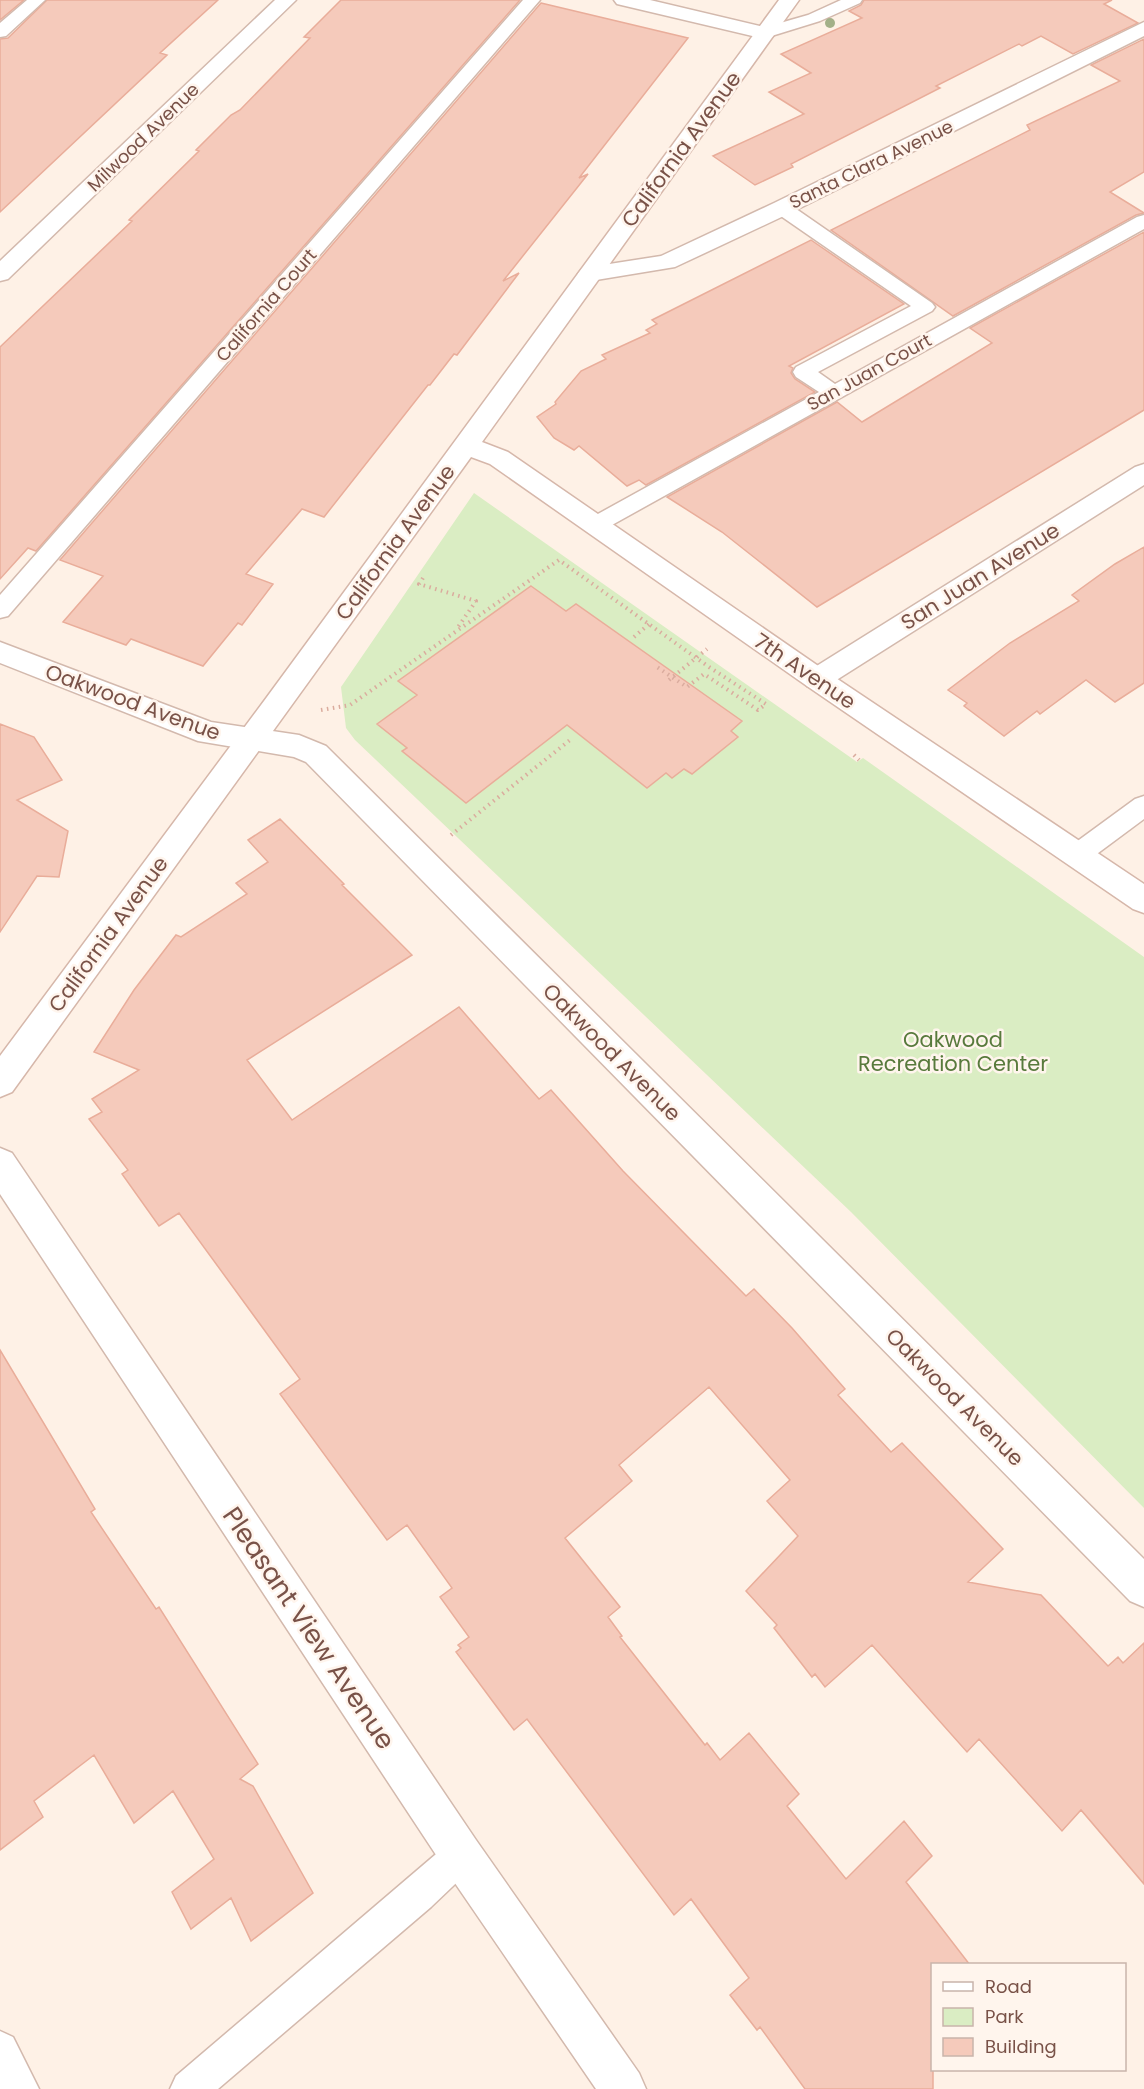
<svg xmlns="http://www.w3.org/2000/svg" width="1144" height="2089" font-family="Poppins,sans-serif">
<rect width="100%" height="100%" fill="#fef1e6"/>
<path fill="#daedc3" d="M474,493L857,762L863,758L1144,957V1508L851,1212L355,740L346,728L341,687Z"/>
<path fill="#f5cabb" stroke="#e9ad9a" stroke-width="1.5" d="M0,0H24L0,20Z
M47,0H218L160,53L167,55L0,212V39L8,38Z
M341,0H520L36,551L28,548L0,579V347L132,221L129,220L199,151L196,150L231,115L240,110L310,38L304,37Z
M864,0H1112L1104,4L1138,23L1073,54L1041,36L1022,46L1019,44L936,86L940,88L791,164L793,167L755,185L713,156L804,114L769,92L811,73L781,54L862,18L849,11L861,5Z
M541,3L688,38L579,178L588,174L503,281L519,273L457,355L454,354L430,385H428L324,517L302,509L246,574L273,584L242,625L238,623L203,666L131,639L126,645L63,622L103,576L60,560Z
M1144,39V172L1110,192L1144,213L1136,215L953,316L831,230L1030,130L1027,125L1120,81L1091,65Z
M1144,232V410L817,607L722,532L667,497L837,402L862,422L992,343L970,328Z
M811,240L904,304L789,366L793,368L791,373L795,379L815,392L646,485L639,480L627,486L579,446L574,450L554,438L537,417L556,404L555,402L581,371L606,359L602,355L650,333L646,330L657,324L652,320Z
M1144,547V683L1115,702L1086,680L1040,714L1037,711L1004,736L964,706L967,703L948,690L1010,643L1079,601L1072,595L1115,564Z
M531,586L566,611L576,604L742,721L731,731L738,737L692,774L684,769L672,778L666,773L647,788L567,725L466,803L402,751L407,748L377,724L417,695L398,681Z
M0,724L34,737L62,780L17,800L68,831L59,877L37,876L0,932Z
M280,819L344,884L342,885L412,955L247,1060L292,1120L459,1007L539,1099L551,1090L623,1171L746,1296L754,1289L792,1328L845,1389L838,1395L891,1452L902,1443L1003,1549L968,1582L1041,1595L1108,1666L1118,1657L1123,1663L1144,1643V1884L1081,1810L1062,1831L979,1739L967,1752L872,1645L825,1687L815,1674L812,1677L774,1628L777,1625L746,1591L798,1536L767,1501L790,1480L709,1387L619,1465L632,1481L565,1538L620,1607L608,1617L622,1636L620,1637L705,1745L707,1743L720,1760L749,1733L799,1794L787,1806L846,1879L904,1821L932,1856L906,1882L970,1965H933V2089H805L760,2027L757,2030L730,1995L749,1978L691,1899L674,1915L527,1719L514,1730L456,1652L461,1648L458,1645L469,1637L440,1597L452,1588L407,1525L387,1540L280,1394L300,1379L179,1213L159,1226L122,1174L128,1170L89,1119L102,1112L92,1099L139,1070L94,1052L134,990L176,935L181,937L247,894L236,883L268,862L248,840Z
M0,1350L95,1509L91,1512L156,1609L159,1607L258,1764L240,1779L253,1786L313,1893L251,1941L231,1898L191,1929L172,1892L214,1859L173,1791L134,1823L94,1755L34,1801L43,1817L0,1850Z"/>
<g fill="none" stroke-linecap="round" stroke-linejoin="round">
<defs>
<path id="lane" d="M27,0H45L6,36L0,37V23Z
M523,0H540L8,616L0,618V595Z
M841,0H862L860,3L820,21L765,38L757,33L759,29L808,15Z
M782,202L789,204L932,303L935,307L932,311L818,372L835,384L1137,217L1144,215V229L603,530L595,533L587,530L584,525L587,520L819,392L796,377L793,372L796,367L911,306L775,212L773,208L775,204Z
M1144,796V819L1086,862L1077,865L1068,862L1064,855L1068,848L1135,799Z
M461,1837L473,1843L479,1855L473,1867L431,1907L218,2089H170L176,2076L449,1843Z
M0,2031L13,2037L39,2089H0Z"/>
<path id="street" d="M275,0H296L8,279L0,281V261Z
M614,0H650L772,29L775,33L772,37L765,39L617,4Z
M1144,22V36L790,213L675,267L590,281L582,279L578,274L582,269L590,267L661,256L774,203Z
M1144,464V485L827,686L817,690L807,686L803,679L807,672L1135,467Z
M0,642L211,722L299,735L326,746L1144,1559V1607L1130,1601L306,762L294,757L198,741L0,663Z
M0,1148L12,1153L476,1840L639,2073L646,2089H596L446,1870L0,1194Z"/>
<path id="secondary" d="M779,0H799L482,442L508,452L827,672L1144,884V913L1133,909L807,686L490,464L471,457L12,1092L0,1097V1056L267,697Z"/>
</defs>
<use href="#lane" stroke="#d3b9ad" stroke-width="3"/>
<use href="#street" stroke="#d3b9ad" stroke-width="3"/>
<use href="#secondary" stroke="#d6b7aa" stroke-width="3"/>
<path stroke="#daac9e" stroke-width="4" stroke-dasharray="1.5 4.5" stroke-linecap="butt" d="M423,578L419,584L476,601L456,630
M634,637L649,624
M669,680L707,649
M321,710L350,705L559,560L709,667L766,704L758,710L704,674L687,687L657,667
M854,755L859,760
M451,835L570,740"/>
<use href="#lane" fill="#fff" fill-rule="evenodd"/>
<use href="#street" fill="#fff" fill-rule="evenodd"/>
<use href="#secondary" fill="#fff" fill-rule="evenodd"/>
</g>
<circle fill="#a3b088" cx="830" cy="23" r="5"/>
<g text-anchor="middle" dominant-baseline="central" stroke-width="5" stroke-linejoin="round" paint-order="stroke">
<g font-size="18" fill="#795248" stroke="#fff5ed">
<text transform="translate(143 137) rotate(-44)">Milwood Avenue</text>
<text transform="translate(871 164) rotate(-26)">Santa Clara Avenue</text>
<text transform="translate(266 305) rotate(-49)">California Court</text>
<text transform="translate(869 372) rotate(-29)">San Juan Court</text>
</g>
<g font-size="21" fill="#795248" stroke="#fff5ed">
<text transform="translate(681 149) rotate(-54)">California Avenue</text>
<text transform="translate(395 542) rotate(-54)">California Avenue</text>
<text transform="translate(980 576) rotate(-32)">San Juan Avenue</text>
<text transform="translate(805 671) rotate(34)">7th Avenue</text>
<text transform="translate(133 702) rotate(20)">Oakwood Avenue</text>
<text transform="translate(108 934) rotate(-54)">California Avenue</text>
<text transform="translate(612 1052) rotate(45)">Oakwood Avenue</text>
<text transform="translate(955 1397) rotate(45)">Oakwood Avenue</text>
</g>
<g font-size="21" fill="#587a3c" stroke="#fff5ed">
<text x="953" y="1039">Oakwood<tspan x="953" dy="24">Recreation Center</tspan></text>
</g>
<g font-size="26" fill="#795248" stroke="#fff5ed">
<text transform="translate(309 1628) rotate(56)">Pleasant View Avenue</text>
</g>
</g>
<rect x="931" y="1963" width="195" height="108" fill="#fff5ed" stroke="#c9b4ab" stroke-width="1.5"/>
<rect x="943" y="1982" width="30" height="9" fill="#ffffff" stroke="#c9b4ab" stroke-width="1.5"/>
<text x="985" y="1993" font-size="18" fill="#795248">Road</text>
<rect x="943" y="2008" width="30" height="18" fill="#daedc3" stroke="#c9b4ab" stroke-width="1.5"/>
<text x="985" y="2023" font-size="18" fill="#795248">Park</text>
<rect x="943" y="2038" width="30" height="18" fill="#f5cabb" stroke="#c9b4ab" stroke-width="1.5"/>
<text x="985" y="2053" font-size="18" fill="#795248">Building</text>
</svg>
